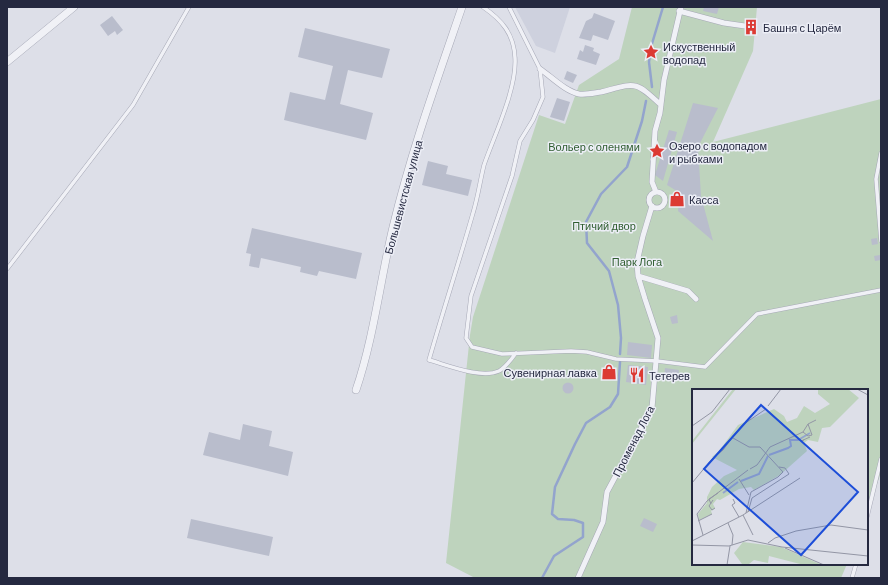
<svg xmlns="http://www.w3.org/2000/svg" width="888" height="585" font-family="Barlow,sans-serif">
<rect width="100%" height="100%" fill="#dddfe8"/>
<path fill="#ced1de" d="M515,7H570L555,53L536,46Z"/>
<path fill="#bed3bd" d="M632,7H757L753,51L713,142L881,99V473L867,511V390H693V564H847L841,578H475L446,563L470,335L473,317L539,115L565,124L579,85L619,59Z"/>
<g fill="none" stroke-linecap="round" stroke-linejoin="round">
<path stroke="#93a4cd" stroke-width="2.5" d="M652,87L649,62L651,47L663,7
M620,354L621,338L618,305L609,271L587,243L586,222L601,194L627,167L642,121L646,101
M542,578L554,556L583,537V523L574,520L558,519L552,514L555,487L575,444L586,423L610,407L618,394L620,362"/>
</g>
<path fill="#b9bdcc" d="M704,7H719L717,14L703,11Z
M594,13L615,21L608,40L593,35L591,41L579,38L586,21L592,18Z
M112,16L123,30L117,35L115,31L108,36L100,25Z
M749,22L756,24L754,31L747,30Z
M305,28L390,49L382,78L348,70L340,104L373,113L366,140L284,120L290,92L325,100L333,66L298,57Z
M585,45L594,48L593,51L600,54L596,65L577,59L580,50L583,52Z
M567,71L577,75L573,83L564,79Z
M557,98L570,102L564,121L550,117Z
M693,103L718,108L698,147L701,196L713,241L678,211L680,193L667,185Z
M669,130L677,132L663,181L655,175Z
M428,161L448,166L446,174L472,180L468,196L422,185Z
M675,192H679L678,206L674,205Z
M252,228L362,253L356,279L319,271L317,276L300,272L301,267L261,258L259,268L249,266L251,254L246,253Z
M877,238L878,244L872,245L871,239Z
M880,255L881,260L875,261L874,256Z
M677,315L678,323L672,324L670,317Z
M628,342L652,345L651,358L627,355Z
M605,365L614,367L612,379L605,378Z
M628,365L648,367L646,385L626,382Z
M665,368L679,370L678,378L664,377Z
M562.5 388a5.5 5.5 0 1 1 11 0a5.5 5.5 0 1 1-11 0Z
M243,424L272,431L269,446L293,452L288,476L203,455L209,432L240,440Z
M644,518L657,524L653,532L640,526Z
M191,519L273,537L269,556L187,538Z"/>
<g fill="none" stroke-linecap="round" stroke-linejoin="round">
<defs>
<path id="service" d="M483,7C502,20 514,34 515,58C517,89 494,136 484,165C480,181 478,197 473,213C459,262 443,311 429,360C447,365 481,379 499,371C506,367 511,360 516,353
M509,7L540,69L543,97L533,120L520,141L512,176L471,296L466,338L472,347L502,354L571,351L587,352L616,359L657,361L705,367L757,314L881,290
M881,153L876,179L881,241
M7,269L133,105L189,7
M867,517L881,459
M852,578L856,564"/>
<path id="pedestrian" d="M679,11L724,23L745,26
M540,69C552,77 565,91 579,94C586,95 594,93 601,92C636,83 634,80 661,105
M656,192L652,182L655,131L660,113L664,80L681,7
M649 200a8 8 0 1 1 16 0a8 8 0 1 1-16 0Z
M638,276L688,291L696,299
M578,578L603,522L607,492L652,408L658,338L645,299L638,276L637,262L643,236L652,206"/>
<path id="minor" d="M7,62L74,7
M356,390C374,337 380,281 393,227C411,152 437,80 462,7"/>
</defs>
<use href="#service" stroke="#a6a8b6" stroke-width="4.5"/>
<use href="#pedestrian" stroke="#a6a8b6" stroke-width="6"/>
<use href="#minor" stroke="#a6a8b6" stroke-width="8"/>
<use href="#service" stroke="#f0f1f6" stroke-width="3.5"/>
<use href="#pedestrian" stroke="#f0f1f6" stroke-width="5"/>
<use href="#minor" stroke="#f0f1f6" stroke-width="7"/>
</g>
<defs>
<symbol id="building-bare" viewBox="-9 -9 18 18"><path d="M-4-6H4V6H1V3H-1V6H-4ZM-2.5-4.3h1.7v1.8h-1.7ZM.8-4.3h1.7v1.8H.8ZM-2.5-1h1.7V.8h-1.7ZM.8-1h1.7V.8H.8Z" fill="#dc3a33" stroke="#eceef6" stroke-width="2.5" paint-order="stroke"/></symbol>
<symbol id="sight-bare" viewBox="-9 -9 18 18"><path d="M0-6L1.8-2.2L6-1.7L2.9 1.2L3.7 5.4L0 3.3L-3.7 5.4L-2.9 1.2L-6-1.7L-1.8-2.2Z" fill="#dc3a33" stroke="#eceef6" stroke-width="2.5" paint-order="stroke"/></symbol>
<symbol id="shop-bare" viewBox="-9 -9 18 18"><path d="M-5-2.5h2.3a2.7 3.5 0 0 1 5.4 0H5L5.5 6h-11ZM-1.5-2.5h3a1.5 2.3 0 0 0-3 0Z" fill="#dc3a33" stroke="#eceef6" stroke-width="2.5" paint-order="stroke"/></symbol>
<symbol id="restaurant-bare" viewBox="-9 -9 18 18"><path d="M-5-6h1v4h1v-4h1v4h1v-4h1v5L-1.5 .5V6h-2V.5L-5-1ZM5-6V6H3V1.5H1.5Q1.5-4 5-6Z" fill="#dc3a33" stroke="#eceef6" stroke-width="2.5" paint-order="stroke"/></symbol>
</defs>
<g fill-rule="evenodd">
<use href="#building-bare" x="740" y="16" width="22" height="22"/>
<use href="#sight-bare" x="640" y="41" width="22" height="22"/>
<use href="#sight-bare" x="646" y="140" width="22" height="22"/>
<use href="#shop-bare" x="666" y="188" width="22" height="22"/>
<use href="#shop-bare" x="598" y="361" width="22" height="22"/>
<use href="#restaurant-bare" x="626" y="364" width="22" height="22"/>
</g>
<g text-anchor="middle" dominant-baseline="central" stroke-width="3" stroke-linejoin="round" paint-order="stroke">
<g font-size="11" fill="#252940" stroke="#eceef6" text-anchor="start">
<text x="763" y="27">Башня с Царём</text>
<text x="663" y="46">Искуственный<tspan x="663" dy="13">водопад</tspan></text>
<text x="669" y="145">Озеро с водопадом<tspan x="669" dy="13">и рыбками</tspan></text>
<text x="689" y="199">Касса</text>
<text x="597" y="372" text-anchor="end">Сувенирная лавка</text>
<text x="649" y="375">Тетерев</text>
</g>
<g font-size="11" fill="#305e31" stroke="#eceef6">
<text x="594" y="146">Вольер с оленями</text>
<text x="604" y="225">Птичий двор</text>
<text x="637" y="261">Парк Лога</text>
</g>
<g font-size="11" fill="#252940" stroke="#eceef6">
<text transform="translate(403 197) rotate(-75)">Большевистская улица</text>
<text transform="translate(633 441) rotate(-63)">Променад Лога</text>
</g>
</g>
<g transform="translate(692 389)">
<rect width="176" height="176" fill="#dddfe8"/>
<path d="M41,0H44L0,55V52ZM126,0H156L167,9L138,38L130,39L126,53L116,51L112,54L115,62L88,86L62,101L59,98L47,100L28,111L25,110L21,115L23,119L19,122L20,125L7,131L6,125L15,114V108L20,98L32,87L45,81L20,68L27,62L46,36L82,20L92,27L95,33L105,29L112,17L123,24L138,15L126,5ZM51,153L89,158L130,176H112L77,167L76,174L62,171L57,175H50L42,164Z" fill="#bed3bd"/>
<path fill="none" stroke="#93a4cd" stroke-width="2" d="M77,66L96,59L99,57L98,51H106L118,44M49,92L67,85L76,67M31,104L46,93"/>
<path fill="none" stroke="#9396a5" stroke-width="1" d="M165,0L176,6M76,17L89,0M0,37L20,23L38,0M111,43L116,47L120,46L116,35M41,49L57,58H68L91,83L86,88L59,103L54,124M112,51L109,52L118,48M58,80L65,76L78,58L111,43L116,35L124,31M47,90L57,106M0,94L20,70L31,61L49,37L74,20M41,110L43,114L40,116L47,128M21,111L17,117L20,121L23,119M19,115L17,110L26,104M56,123L60,109L97,85L93,79L87,78M51,126L61,146M6,132L20,125M36,134L41,146L40,156M11,146L5,125L15,112L56,81M0,152L51,126L108,89M76,154L83,149L104,142L139,136L176,141M0,156L37,157L56,151L90,158L176,167M93,159L132,176M35,176L38,157"/>
<path fill="#1d4ed8" fill-opacity="0.15" stroke="#1d4ed8" stroke-width="2" d="M69,16L166,103L109,166L12,80Z"/>
<rect width="176" height="176" fill="none" stroke="#252940" stroke-width="2"/>
</g>
<rect width="888" height="585" fill="none" stroke="#252940" stroke-width="16"/>
</svg>
